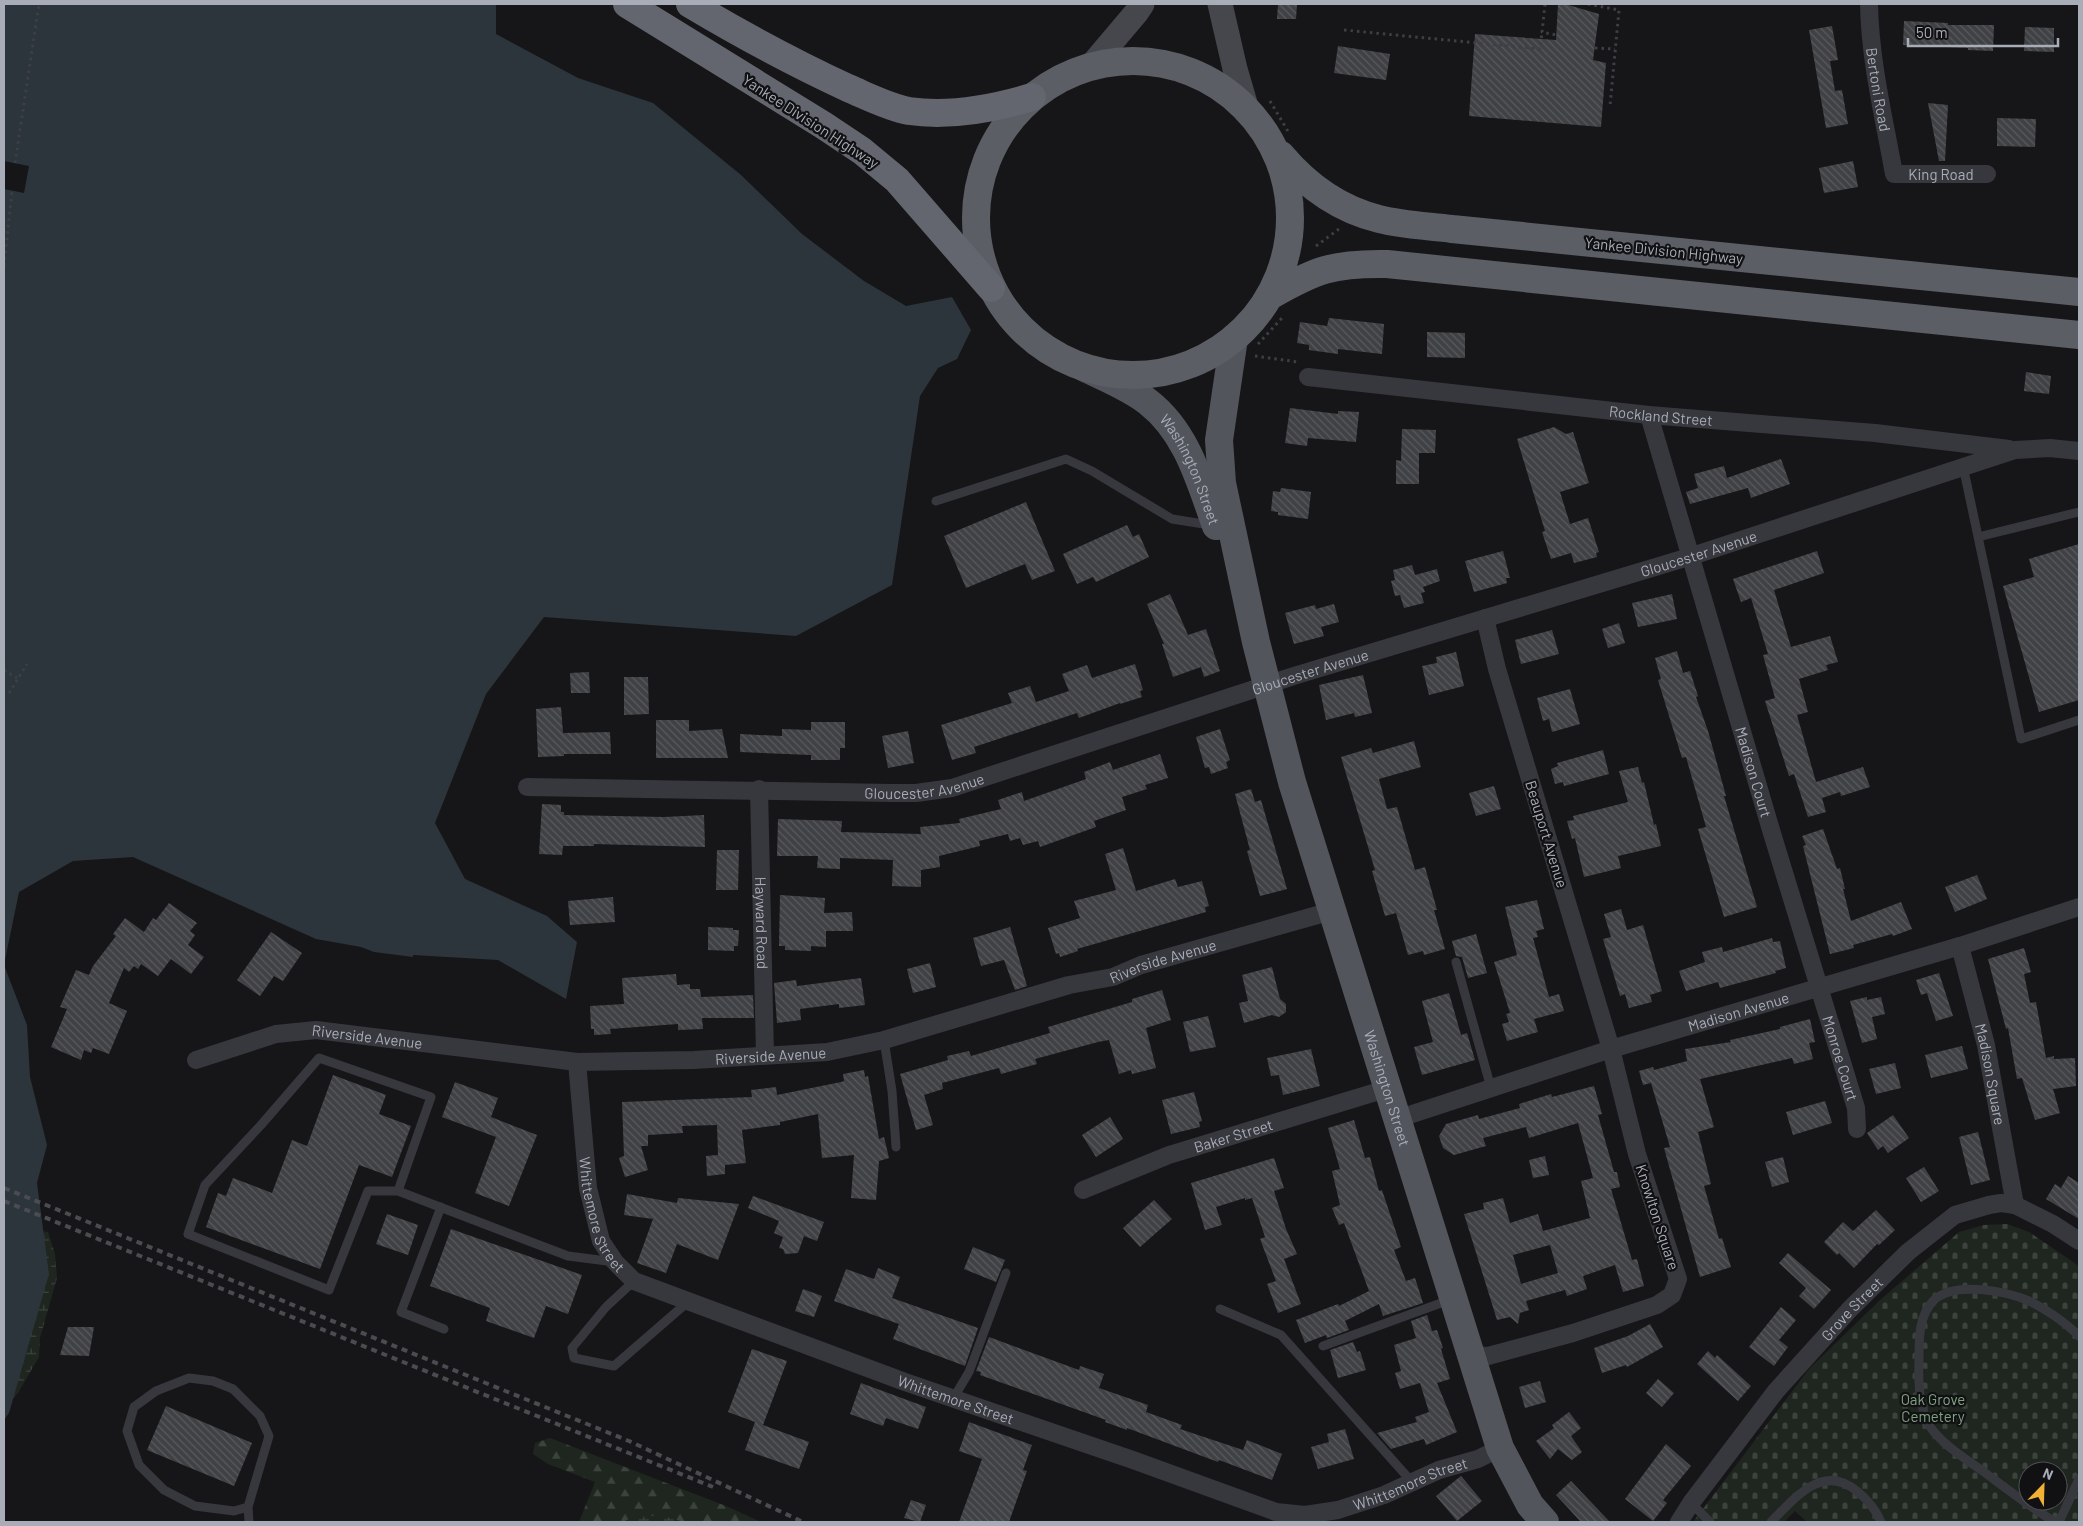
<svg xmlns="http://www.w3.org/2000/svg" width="2083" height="1526" font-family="Barlow,sans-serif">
<defs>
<pattern id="forest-firs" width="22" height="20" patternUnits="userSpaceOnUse" patternTransform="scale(1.25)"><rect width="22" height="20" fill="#1e261f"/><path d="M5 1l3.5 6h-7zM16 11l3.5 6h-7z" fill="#3c433d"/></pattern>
<pattern id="wetland-marsh" width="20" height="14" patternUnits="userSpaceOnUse" patternTransform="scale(1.25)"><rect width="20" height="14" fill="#1e261f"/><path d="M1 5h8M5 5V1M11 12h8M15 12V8" fill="none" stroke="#3c433d"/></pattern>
<pattern id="cemetery-stones" width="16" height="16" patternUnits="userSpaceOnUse" patternTransform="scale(1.25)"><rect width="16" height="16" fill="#1e261f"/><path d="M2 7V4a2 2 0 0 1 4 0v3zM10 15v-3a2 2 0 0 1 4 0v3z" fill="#3c433d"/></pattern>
<pattern id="building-back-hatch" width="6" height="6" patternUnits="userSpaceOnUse" patternTransform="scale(1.25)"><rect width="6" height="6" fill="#404145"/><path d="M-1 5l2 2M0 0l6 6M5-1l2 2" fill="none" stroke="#595a5e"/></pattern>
</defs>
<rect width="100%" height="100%" fill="#161618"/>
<path fill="url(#forest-firs)" d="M550,1438L726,1506L761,1522H579L595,1482L548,1464L533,1454L535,1443Z"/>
<path fill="url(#wetland-marsh)" d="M26,1229L48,1232L55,1254L57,1278L40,1338L39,1357L18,1393L4,1409Z
M660,1515L684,1522H622L632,1518Z"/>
<path fill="url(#cemetery-stones)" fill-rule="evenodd" d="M2007,1224L2029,1232L2079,1266V1522H1807L1795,1511L1784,1522H1693L1809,1369L1879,1301L1959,1232L1984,1225ZM2028,1471H2058V1501H2028Z"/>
<path fill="#2c353c" d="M4,4H496V34L578,78L653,103L741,175L802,234L864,281L906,306L952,297L971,330L957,359L938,368L920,396L892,585L796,636L544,617L486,694L435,823L465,879L547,916L577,942L566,999L498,960L413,955V957L374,952L361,947L316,939L133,857L73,861L19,892L4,965L27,1025L30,1077L47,1145L37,1183L49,1274L9,1413L4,1420Z"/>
<path fill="#161618" d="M4,161L29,166L24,193L4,189Z"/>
<path fill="url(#building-back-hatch)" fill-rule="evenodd" d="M1278,4H1297L1296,19H1277Z
M1558,4H1565L1599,14L1593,60L1606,63L1601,127L1469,116L1475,34L1556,40Z
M1904,21L1948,23V25H1994L1993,51L1968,50V48L1903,45Z
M1832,26L1838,60L1830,61L1835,91L1842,90L1848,124L1826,128L1809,30Z
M2025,27L2054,28V52L2024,51Z
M1338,46L1390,54L1386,80L1334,73Z
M1928,103L1948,105L1945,161H1939Z
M1997,118L2036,119L2035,147L1997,146Z
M1853,161L1858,187L1824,193L1819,168Z
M1329,318L1384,324L1382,354L1338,349V354L1309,350V345L1297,343L1300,322L1327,326Z
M1427,332L1465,333V358L1427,357Z
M2026,372L2051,376L2049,394L2024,391Z
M1290,408L1338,414V411L1359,412L1356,442L1308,438L1307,446L1285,443Z
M1554,427L1566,434L1573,432L1589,483L1560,492L1570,524L1588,518L1599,552L1596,553L1597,557L1574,563L1571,553L1551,559L1542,532L1545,531L1517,439Z
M1402,429L1436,430L1435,453H1419V484H1396V460L1401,461Z
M1781,459L1790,484L1751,498L1748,488L1690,504L1686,492L1698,488L1694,474L1724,466L1727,478Z
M1281,488L1311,492L1308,519L1278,515V512L1271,511L1273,491L1280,492Z
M1026,502L1055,571L1032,580L1025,564L966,588L944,536Z
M1127,525L1133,537L1139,534L1149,557L1096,582L1093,577L1077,584L1063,554Z
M2079,544V700L2039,712L2003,586L2034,577L2029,559Z
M1503,551L1510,578H1506L1507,583L1474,592L1465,561Z
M1817,551L1824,573L1774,590L1791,647L1830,636L1838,662L1826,665L1828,670L1799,679L1808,712L1797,715L1816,782L1863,767L1870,787L1841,796L1840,792L1822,798L1826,812L1808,817L1794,774L1789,776L1765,701L1775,698L1763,655L1768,654L1751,598L1741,602L1733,579Z
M1412,565L1415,575L1437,569L1440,581L1423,587L1425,592L1421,593L1424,603L1404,608L1400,595L1395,596L1391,581L1395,580L1393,570Z
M1170,594L1188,635L1206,629L1220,671L1204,677L1201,667L1173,677L1162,644H1164L1147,604Z
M1672,594L1677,619L1638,627L1632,603Z
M1334,604L1339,622L1321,627L1324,636L1294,644L1285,613L1315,605L1316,609Z
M1619,623L1625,643L1608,648L1602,629Z
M1552,630L1559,654L1521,664L1515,640Z
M1677,651L1683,673L1690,671L1698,696L1696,697L1708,731L1726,796H1724L1757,907L1724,917L1698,829L1706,827L1686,757L1682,758L1658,680L1661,679L1655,658Z
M1456,652L1464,686L1429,695L1422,666L1437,663L1436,657Z
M1135,664L1143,690L1140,691L1142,697L1120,704V703L1079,718L1077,713L974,747L976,753L952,760L941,725L1012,703L1008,693L1030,686L1036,702L1069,691L1062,674L1087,665L1092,678Z
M589,672L590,693H571L570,673Z
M1363,675L1372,713L1355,717L1354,713L1326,720L1319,685Z
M624,677H648L649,714L624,715Z
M1570,689L1580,724L1552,732L1549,719L1543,721L1537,698Z
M561,707L563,733L610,732L611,754H564V756L538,757L536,709Z
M656,720H689V731L722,729L728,758H656Z
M811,722H845V748H840V760H811V755L740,752V734L782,736V729L811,730Z
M1220,729L1230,760L1226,762L1228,768L1211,774L1209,767L1205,768L1196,737Z
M908,731L914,763L888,768L882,736Z
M1414,741L1421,767L1379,779L1387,809L1397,807L1415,870L1425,867L1437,910H1434L1445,949L1424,955L1423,951L1408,955L1396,913L1385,916L1372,871L1375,870L1341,757L1371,748L1373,753Z
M1603,750L1609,774L1564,786L1563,782L1555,784L1551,769L1558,766L1557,763Z
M1160,754L1168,778L1145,785L1147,789L1122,797L1126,810L1094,821L1096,827L1040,847L1038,841L1023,845L1020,838L1010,841L1008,834L979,841L980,846L939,856L940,867L921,870V887L892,886L893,860L840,858V869L817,868L818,856H777L778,819L842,821L841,832L921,834L920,827L960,823L959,819L1001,809L998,800L1022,792L1024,801L1086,779L1084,772L1110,762L1113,770Z
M1638,767L1642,783L1644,782L1654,825L1656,824L1661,846L1618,856L1621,868L1584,877L1575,838L1572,839L1567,821L1574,820L1573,816L1628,802L1619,771Z
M1494,786L1501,809L1476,816L1469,793Z
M1251,789L1255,802L1261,800L1287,889L1260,896L1247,851L1250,850L1235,794Z
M542,804L561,805V812H564V815L664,817L704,815L705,847L594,844V846H563L562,855L539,854Z
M1823,829L1837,869L1840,868L1845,889H1843L1851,921L1901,902L1912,929L1893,936L1892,934L1853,945L1854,948L1830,954L1803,846L1806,845L1802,836Z
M1123,848L1136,891L1175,879L1178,887L1202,881L1209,906L1205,907L1206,912L1077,949L1078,951L1060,957L1059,953L1056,954L1048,928L1080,918L1074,901L1116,890L1105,854Z
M717,850H739L738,890H716Z
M1977,875L1987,899L1955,912L1945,887Z
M780,895L825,898L824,913L852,912L853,931H826V947L811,946V951L785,950V946H779Z
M613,897L615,922L570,925L568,901Z
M1537,900L1544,929L1536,931L1538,937L1533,938L1549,997L1559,994L1564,1011L1534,1019L1538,1032L1507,1041L1502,1024L1509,1022L1506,1014L1510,1013L1494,962L1517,955L1505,907Z
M169,903L197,923L190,931L195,935L188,945L204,957L191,974L171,959L158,976L141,964L138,969L134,966L129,972L124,968L109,1003L127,1011L109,1054L93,1048L91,1053L84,1050L81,1060L51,1047L67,1009L60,1007L76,970L89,975L93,966L116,936L113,934L125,918L144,932L153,918L156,920Z
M1621,909L1627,930L1643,925L1662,991L1650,995L1652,1002L1629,1008L1625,994L1620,996L1603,939L1611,937L1604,914Z
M708,927L733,928V930H739L738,946H734V951L708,950Z
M1010,927L1027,986L1015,990L1004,960L981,966L973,938Z
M271,932L302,953L283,981L274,976L260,996L237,980Z
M1476,934L1487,973L1468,978L1462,957L1456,956L1452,941Z
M1772,938L1773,942L1780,941L1786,968L1775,971L1776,973L1720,988L1718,982L1686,991L1679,971L1705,962L1702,952L1722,947L1723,952Z
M2024,948L2031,972L2024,974L2030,1003L2036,1002L2046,1058L2054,1056V1059L2075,1058L2076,1086L2053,1089L2060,1113L2035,1120L2022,1078L2017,1079L2008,1028L2006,1029L1988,959Z
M930,963L936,987L913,993L907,969Z
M1272,967L1280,999L1286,1004V1012L1279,1017L1272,1015L1244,1023L1239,1003L1248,1001L1242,975Z
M1939,973L1953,1016L1936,1021L1927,993L1921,995L1916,980Z
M676,974L677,985L690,984V989H700L701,997L753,995L754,1018H702L703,1029L678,1030V1024L610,1029L611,1034L594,1035V1029H591L590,1006L624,1004L622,978Z
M861,978L865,1005L839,1008V1004L800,1009L801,1020L777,1023L774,983L796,980L797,986Z
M1162,990L1171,1020L1146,1028L1156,1068L1132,1074L1131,1070L1119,1074L1109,1040L1098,1042L1035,1059L1037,1064L1001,1074L999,1068L942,1083L943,1089L924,1095L933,1125L916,1130L900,1074L948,1060L947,1056L969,1051L971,1056L1050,1033L1048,1027L1132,1002V999Z
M1449,993L1461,1035L1467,1033L1475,1060L1422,1075L1414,1047L1433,1042L1422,1001Z
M1867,997V1000L1881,997L1885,1014L1872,1017L1877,1039L1862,1043L1850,1001Z
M1208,1016L1216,1047L1190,1052L1183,1022Z
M1810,1019L1815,1042L1809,1043L1813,1059L1794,1064L1792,1058L1700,1079L1714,1127L1698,1132L1711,1184L1704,1186L1719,1239L1722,1238L1731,1267L1700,1277L1664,1148L1670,1147L1651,1083L1643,1085L1639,1071L1653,1067L1654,1070L1687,1061L1685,1049L1731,1042L1730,1040L1780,1029V1027Z
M1962,1046L1968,1069L1931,1078L1925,1055Z
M1311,1049L1320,1086L1283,1095L1279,1075L1271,1076L1267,1058Z
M1895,1063L1901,1088L1876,1094L1869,1069Z
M864,1070L865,1077L868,1076L879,1139L884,1137L889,1158L879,1161L876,1200L851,1198L854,1155L822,1158L818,1114L780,1122V1125L742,1130L746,1163L725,1165V1174L707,1176L706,1156L718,1155L717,1125L682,1126L683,1133L648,1135V1146H641L648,1170L625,1177L619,1158L624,1156L622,1102L752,1097L751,1090L776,1087L777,1095L841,1082L844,1081L843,1074Z
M333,1075L386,1095L379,1114L411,1126L392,1177L359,1165L320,1269L206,1227L218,1193L226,1196L233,1178L272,1193L292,1140L307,1146Z
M455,1082L498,1098L491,1117L537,1135L509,1206L475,1193L496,1137L442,1117Z
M1594,1086L1602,1114L1598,1115L1614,1172H1617L1620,1187L1611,1189L1632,1260L1637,1259L1644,1286L1623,1292L1615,1265L1583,1276L1587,1289L1567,1296L1565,1290L1526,1301L1529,1310L1520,1313L1518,1324L1510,1317L1497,1320L1464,1214L1484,1209L1483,1203L1503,1198L1510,1223L1538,1214L1543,1231L1590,1218L1581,1181L1593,1178L1578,1123L1529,1138L1526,1127L1483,1138L1486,1146L1454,1155L1443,1148L1439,1136L1446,1124L1478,1115L1479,1119L1520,1108L1519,1104L1551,1094L1552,1097ZM1550,1245L1558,1273L1521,1284L1513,1255Z
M1194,1092L1202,1121L1199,1122L1200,1127L1171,1134L1162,1100Z
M1825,1101L1832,1123L1793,1135L1786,1112Z
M1893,1115L1909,1138L1888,1153L1883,1146L1878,1150L1867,1133Z
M1110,1117L1123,1139L1096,1157L1082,1135Z
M1354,1120L1365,1158L1370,1157L1379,1191L1382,1190L1401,1247L1394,1250L1406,1281L1415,1278L1423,1303L1383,1316L1379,1304L1345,1321L1349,1330L1327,1338L1326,1335L1305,1343L1296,1320L1338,1304L1339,1306L1369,1291L1344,1223L1339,1225L1332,1208L1340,1205L1332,1171L1340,1169L1328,1128Z
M1978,1132L1990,1180L1971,1185L1959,1137Z
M1545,1156L1549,1175L1533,1178L1529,1160Z
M1783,1157L1789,1182L1772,1187L1765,1162Z
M1274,1158L1284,1188L1274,1191L1286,1229L1297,1254L1284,1259L1301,1304L1278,1313L1267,1284L1276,1281L1260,1239L1265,1237L1252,1198L1245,1200V1198L1216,1207L1222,1225L1205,1230L1191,1183Z
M1924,1167L1939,1191L1921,1202L1906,1178Z
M2068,1176L2079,1183V1219L2046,1199L2055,1184L2061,1188Z
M627,1194L677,1203L678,1198L739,1204L718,1260L677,1244L666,1273L637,1263L653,1219L624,1215Z
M753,1196L824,1222L817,1241L804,1236L798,1253L785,1254L783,1249L779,1248L783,1237L774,1233L779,1221L748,1208Z
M1154,1200L1172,1219L1140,1247L1123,1228Z
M1876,1210L1895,1230L1879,1245L1877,1244L1854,1268L1839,1253L1837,1255L1824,1242L1843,1222L1853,1231Z
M387,1214L418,1225L408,1255L376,1244Z
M451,1229L582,1275L568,1314L546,1306L534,1338L486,1321L490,1308L430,1286Z
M973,1247L1005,1260L996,1282L964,1269Z
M1788,1253L1831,1290L1814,1309L1799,1296L1806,1288L1779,1263Z
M878,1268L900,1277L892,1298L978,1328L965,1366L893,1339L899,1324L834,1301L846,1269L874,1279Z
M803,1289L822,1296L814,1317L795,1311Z
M1781,1307L1796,1320L1779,1340L1788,1347L1774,1366L1749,1347Z
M1427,1315L1432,1331L1437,1330L1443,1348L1441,1349L1450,1379L1437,1383L1457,1432L1426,1445L1424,1439L1391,1449L1377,1433L1417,1422L1415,1417L1429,1412L1420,1383L1400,1389L1395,1373L1401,1371L1400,1367L1394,1345L1416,1338L1411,1321Z
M1650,1324L1663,1347L1627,1367L1626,1365L1602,1373L1594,1348L1628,1336Z
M68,1327H94L89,1356L60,1355Z
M989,1337L1079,1370L1080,1366L1104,1374L1099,1388L1148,1405L1146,1412L1182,1425L1180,1429L1243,1450L1247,1440L1282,1454L1272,1480L1219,1460L1218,1462L1127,1428V1430L1105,1422L1106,1420L980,1375L981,1372L976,1371Z
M1353,1342L1357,1352L1360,1351L1366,1370L1338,1378L1330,1350Z
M752,1349L787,1361L763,1425L809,1442L799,1469L745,1450L755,1422L728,1412Z
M1708,1351L1715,1358L1717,1355L1751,1386L1738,1401L1697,1364Z
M1658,1379L1674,1393L1662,1407L1646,1393Z
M1540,1381L1546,1402L1525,1408L1519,1387Z
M861,1383L926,1407L918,1429L886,1418L883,1426L850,1414Z
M166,1406L252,1443L234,1486L147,1450Z
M1569,1412L1581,1428L1571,1436L1582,1452L1572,1460L1558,1449L1550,1459L1536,1441L1554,1428L1552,1425Z
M969,1422L1032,1445L1023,1470L1027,1471L1009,1522H959L982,1459L959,1451Z
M1345,1429L1354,1459L1318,1469L1311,1447L1329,1442L1327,1434Z
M1666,1444L1691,1466L1663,1500L1667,1503L1653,1521L1625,1499Z
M1461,1476L1482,1501L1457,1521L1436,1496Z
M1571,1481L1610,1522H1581L1556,1495Z
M911,1500L926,1505L920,1522L904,1518Z"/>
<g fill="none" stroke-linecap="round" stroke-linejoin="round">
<path stroke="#3d3f44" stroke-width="3" stroke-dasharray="2.5 4" stroke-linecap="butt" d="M1545,4L1542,32L1556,35
M1588,4L1619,10L1610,106
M1344,30L1540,49L1542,32
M1595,48L1615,49
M1270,101L1289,133
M15,163L39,4
M1316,246L1339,229
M4,266L12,191
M1258,344L1282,318
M1255,356L1298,362
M4,670L17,678
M9,693L27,664"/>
<path stroke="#37383d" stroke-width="9" d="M1963,466L2021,739L2079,720
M936,501L1066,459L1092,471L1172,519L1210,525
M1978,537L2079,512
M1456,962L1491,1088
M884,1040L892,1091L896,1147
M398,1191H368L329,1290L188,1234L205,1185L261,1125L319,1058L431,1097L398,1191L568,1256L615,1262
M441,1207L401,1312L444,1329
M634,1281L606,1307L572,1348L574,1358L614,1366L689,1301
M1220,1309L1281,1335L1412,1482
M1323,1346L1452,1299
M953,1399L969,1372L1006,1273
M1691,1503L1710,1522
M248,1507L234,1511L195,1506L164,1490L139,1465L127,1431L134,1407L156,1391L189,1378L213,1381L233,1389L260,1416L269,1436L248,1507L249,1522
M1771,1522C1795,1498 1823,1462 1858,1492C1868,1500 1876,1510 1881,1522
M2055,1522C2030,1507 2007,1489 1984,1472C1966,1459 1944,1446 1931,1428C1919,1409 1918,1383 1919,1361C1919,1341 1918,1316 1934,1300C1955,1281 2006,1291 2029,1301C2046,1309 2066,1323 2079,1336
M2059,1522L2079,1479"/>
<g stroke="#37383d" stroke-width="18">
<path id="s1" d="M1869,4C1870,61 1884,118 1894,174H1987"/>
<path id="s2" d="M1308,377L1649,415L1875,433L2009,449"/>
<path id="s3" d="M1649,415L1771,830L1856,1108L1857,1129"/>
<path id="s4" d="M527,787L892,793H916L952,788L1297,675L1692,556L2015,450L2050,448L2079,451"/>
<path id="s5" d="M759,789L765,1055"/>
<path id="s6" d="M1960,946L1986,1045L2015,1205"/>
<path id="s7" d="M196,1060L276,1034L316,1030L577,1062L694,1060L827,1052L884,1040L1069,985L1113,977L1141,965L1321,914L1332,909"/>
<path id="s8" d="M577,1062L588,1188L601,1241L615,1262L634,1281L905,1382L1133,1460L1276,1512L1305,1515L1338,1510L1384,1495L1439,1470L1478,1459L1500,1448"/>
<path id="s9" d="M1397,1119L1611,1049L1960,946L2079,907"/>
<path id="s10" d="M1083,1190L1169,1155L1386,1089"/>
<path d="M1470,1355L1488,1356L1573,1333L1657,1305L1672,1295L1678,1279L1637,1154L1611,1049L1497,669L1485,618"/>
<path id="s11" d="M1679,1522L1691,1503L1776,1391L1850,1309L1908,1252L1955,1215L1989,1205L2001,1203L2015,1205L2053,1224L2079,1241"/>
</g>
<path stroke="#45474d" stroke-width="25" d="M1220,4L1235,69L1247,110
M1092,65L1136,13L1142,4"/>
<g stroke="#53555c" stroke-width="28">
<path id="s12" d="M1234,338L1219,440L1222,483L1256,642L1292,782L1500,1448L1530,1505L1545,1522"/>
<path id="s13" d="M1083,367C1105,378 1129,387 1148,402C1187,432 1200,482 1216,526"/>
</g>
<path stroke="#5b5e65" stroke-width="28" d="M976 218a157 157 0 1 1 314 0a157 157 0 1 1-314 0Z
M1281,155C1307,186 1339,209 1379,219C1403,225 1429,226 1452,229L2079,292
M1270,296C1315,270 1333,263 1387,264L2079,335"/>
<path stroke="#63666e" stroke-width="28" d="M627,4L823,125L862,151L897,180L991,288
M690,4C742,35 794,63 848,88C867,96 888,107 909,111C950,117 992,109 1032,97"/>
<path stroke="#4a4c52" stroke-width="4" stroke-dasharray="6 5" stroke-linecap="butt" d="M4,1188L629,1441L803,1522
M4,1201L713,1487"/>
</g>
<g text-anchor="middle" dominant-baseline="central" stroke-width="4.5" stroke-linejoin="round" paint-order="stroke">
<g font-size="15" fill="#a8adb8" stroke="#111113">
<text stroke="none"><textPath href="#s1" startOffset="86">Bertoni Road</textPath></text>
<text transform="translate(811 121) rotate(33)">Yankee Division Highway</text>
<text stroke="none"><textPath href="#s1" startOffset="219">King Road</textPath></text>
<text transform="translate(1664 250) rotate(6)">Yankee Division Highway</text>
<text stroke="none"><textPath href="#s2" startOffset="355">Rockland Street</textPath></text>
<text stroke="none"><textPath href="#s13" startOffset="155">Washington Street</textPath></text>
<text stroke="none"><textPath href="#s4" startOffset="1208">Gloucester Avenue</textPath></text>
<text stroke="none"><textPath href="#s4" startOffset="802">Gloucester Avenue</textPath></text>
<text stroke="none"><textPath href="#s3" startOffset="372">Madison Court</textPath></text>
<text stroke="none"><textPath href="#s4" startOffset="398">Gloucester Avenue</textPath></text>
<text transform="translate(1547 834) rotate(73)">Beauport Avenue</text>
<text stroke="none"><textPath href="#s5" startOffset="134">Hayward Road</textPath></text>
<text stroke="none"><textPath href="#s7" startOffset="986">Riverside Avenue</textPath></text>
<text stroke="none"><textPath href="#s9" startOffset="358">Madison Avenue</textPath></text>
<text stroke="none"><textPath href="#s7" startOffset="176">Riverside Avenue</textPath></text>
<text stroke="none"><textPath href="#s7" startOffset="581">Riverside Avenue</textPath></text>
<text stroke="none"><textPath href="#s3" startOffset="671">Monroe Court</textPath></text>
<text stroke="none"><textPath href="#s6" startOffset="132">Madison Square</textPath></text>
<text stroke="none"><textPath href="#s12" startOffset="774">Washington Street</textPath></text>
<text stroke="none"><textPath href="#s10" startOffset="160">Baker Street</textPath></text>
<text stroke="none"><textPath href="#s8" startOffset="156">Whittemore Street</textPath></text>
<text transform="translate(1658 1217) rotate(72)">Knowlton Square</text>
<text stroke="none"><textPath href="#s11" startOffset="275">Grove Street</textPath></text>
<text stroke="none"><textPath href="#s8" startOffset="576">Whittemore Street</textPath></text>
<text stroke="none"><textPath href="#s8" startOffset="1055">Whittemore Street</textPath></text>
</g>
<g font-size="15" fill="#7fa381" stroke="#111113">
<text x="1933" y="1399">Oak Grove<tspan x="1933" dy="17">Cemetery</tspan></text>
</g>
</g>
<rect width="2083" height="1526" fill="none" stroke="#a8adb8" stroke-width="10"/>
<g transform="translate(2043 1486) rotate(23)"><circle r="24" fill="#111113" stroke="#4d4f55"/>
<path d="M0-4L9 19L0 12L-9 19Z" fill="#f2b134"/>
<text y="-8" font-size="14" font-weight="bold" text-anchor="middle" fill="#a8adb8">N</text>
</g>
<path d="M1908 38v8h150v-8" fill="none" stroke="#a8adb8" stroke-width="2.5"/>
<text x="1916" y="38" font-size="15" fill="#a8adb8" stroke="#111113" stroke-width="4" paint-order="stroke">50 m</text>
</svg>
